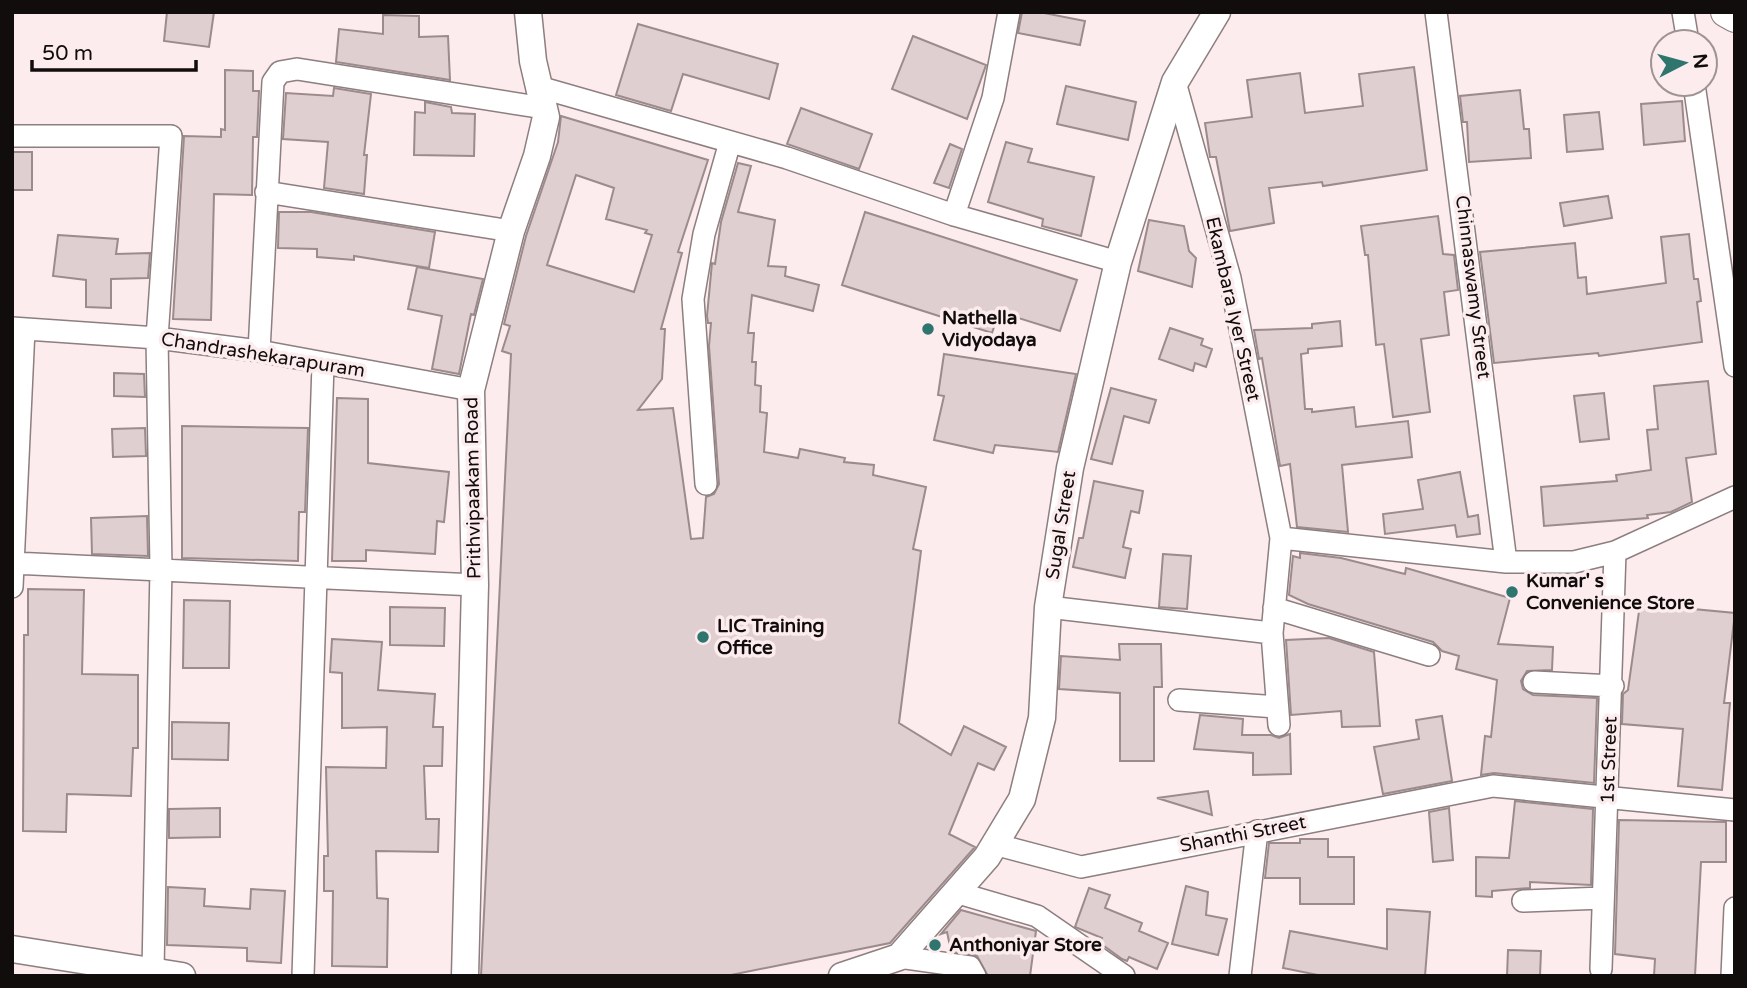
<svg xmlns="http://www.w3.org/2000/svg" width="1747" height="988" font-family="'Varela Round',sans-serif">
<rect width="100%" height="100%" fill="#fdeced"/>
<path fill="#e0cfd0" stroke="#9b8b8c" stroke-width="2" fill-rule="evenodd" d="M167,12H214L209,47L164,41Z
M1022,12H1039L1085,21L1080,45L1018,33Z
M383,15L419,16V37L448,36L450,80L336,62L339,29L383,34Z
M638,24L778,64L769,99L683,74L671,111L616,95Z
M913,36L986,65L967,119L892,89Z
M1414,67L1427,170L1323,186L1322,182L1269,188L1274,223L1230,231L1216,157H1210L1205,123L1252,117L1247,80L1300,73L1305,113L1363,106L1359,74Z
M225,70L253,71V91H259L257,137H253L252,195L214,194L211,320L173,319L184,136L221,137V129L225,130Z
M1066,86L1136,102L1128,140L1057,124Z
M334,88L371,94L364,155H367L364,194L324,188L328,142L283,139L286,93L333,96Z
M1520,90L1524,129H1529L1531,158L1469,162L1467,122H1463L1460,96Z
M1682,101L1685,141L1644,145L1641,104Z
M425,102L451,107L452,113L475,114L474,156L414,155L415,112L425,113Z
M801,108L872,134L859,169L787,144Z
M1599,112L1603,149L1567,152L1564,115Z
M561,116L708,160L678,252L682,253L661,329H665L662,379L638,410L673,408L691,539L703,538L706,497L714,494L719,484L709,346L711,323H708L707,316L712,263L715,264L721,222L738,163L751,166L738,212L775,220L768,266L786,267L785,276L819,285L813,311L752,295L748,333H754L752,362H756L755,385L761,386L760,412L767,413L764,452L798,458L800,449L845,458L844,462L874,465L873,475L926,487L913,549L921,551L899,723L951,755L964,726L1006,747L994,770L978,763L949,834L975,847L890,943L726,976H481L511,354L502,351L510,326L504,324L526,236L558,142ZM576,175L614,188L606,219L647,230L645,233L652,235L634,292L547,265Z
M1006,142L1032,149L1028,162L1094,177L1081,236L1042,226L1043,219L988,202Z
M950,144L962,149L949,188L934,183Z
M12,152H32V190H12Z
M1608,196L1612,218L1564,226L1560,203Z
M279,212H311L435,232L429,268L354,256V260L317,257V249L278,248Z
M865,212L1077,280L1060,331L999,312L992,333L842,285Z
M1438,216L1443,254L1454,255L1458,290L1444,292L1449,335L1421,339L1430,412L1393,417L1384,344L1376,345L1368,255H1365L1361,226Z
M1149,220L1184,226L1189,251L1196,258L1192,287L1138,271Z
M1689,234L1694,279H1698L1701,301L1697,302L1702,342L1599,356L1598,353L1494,363L1480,252L1575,243L1578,278L1586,277L1587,294L1666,283L1661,237Z
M58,235L118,239L116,254L150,253L148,278L111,279V308L86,307V280L53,276Z
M417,267L483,279L474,315L471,314L459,374L432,369L442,316L408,309Z
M1340,321L1342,346L1308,349V353L1301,354L1305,409H1312V412L1354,407L1356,427L1408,421L1412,457L1342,465L1348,532L1297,527L1290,464L1280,466L1262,358L1259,359L1254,330L1312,328V324Z
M1170,328L1203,339L1201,345L1212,349L1206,367L1195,363L1193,371L1159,359Z
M944,354L1076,374L1058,452L995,445L993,453L934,440L944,396L938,395Z
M114,373L144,374L145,397L114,396Z
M1708,381L1716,454L1686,458L1692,502L1671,512L1647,515L1648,518L1544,526L1541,487L1617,481L1616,475L1651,470L1647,430L1658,429L1654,386Z
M1111,388L1156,400L1149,423L1124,416L1112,464L1091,459Z
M1604,393L1609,439L1580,442L1574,396Z
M337,398L368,399V463L449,472L444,522L437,521L435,554L366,550V561H332Z
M182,426L308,428L305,512H299L298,561L182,558Z
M145,428L146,456L113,457L112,429Z
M1460,472L1468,517L1478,515L1480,534L1457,537L1455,525L1385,534L1383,514L1423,509L1418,480Z
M1094,481L1143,491L1139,513L1131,511L1123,547L1131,549L1125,578L1073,567L1079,538H1083Z
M147,516L148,556L92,554L91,518Z
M1300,553L1341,558L1405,574L1406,568L1510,598L1498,644L1553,647L1552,670L1527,671L1521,681L1523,689L1533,695L1597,698L1594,783L1494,773L1481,775L1485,736L1491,737L1497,680L1456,669L1459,656L1442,651L1433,642L1308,604L1289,595L1293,556L1300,558Z
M1163,554L1191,556L1187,609L1159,607Z
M28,589L84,590L82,674L138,675V748H133L131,796L67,794L66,832L23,831L24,635H28Z
M184,600L230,601L229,668H183Z
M1640,604L1735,613L1724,703H1730L1722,790L1678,786L1683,729L1622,724L1623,694L1628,690Z
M390,607L445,608L444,646L390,645Z
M1329,638L1374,652L1380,726L1342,727L1341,711L1291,715L1286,640Z
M332,639L382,642L378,690L435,694L433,727H443L442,766H424L426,819H439L438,852L376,851L377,898L388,899L387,967L332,966L333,891H324V856H328L326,767L386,768L387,727L342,728V673L330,672Z
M1119,644H1161L1162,687H1154V761H1120V693L1059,689L1061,656L1120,660Z
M1200,715L1243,719L1242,735H1271L1279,738L1290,734L1291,774L1253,775V753L1194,749Z
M1442,716L1452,781L1383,794L1374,747L1419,739L1416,720Z
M172,722L229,723L228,760L172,759Z
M1208,791L1212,815L1157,798Z
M1515,801L1593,809L1591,885L1530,882V888L1492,891V897L1476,896V857L1509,858Z
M220,808V837L169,838V809Z
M1449,808L1453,860L1433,862L1429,812Z
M1619,820L1726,822V862H1701L1695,976H1654L1655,959L1615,954Z
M1300,839H1328V857H1354V904H1300V878H1265L1269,843H1300Z
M1186,886L1208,892L1206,915L1227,919L1218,955L1172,944Z
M168,887L205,889L204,906L250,909L251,889L285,891L281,963L247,961V948L167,945Z
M1089,888L1110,895L1105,908L1142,923L1139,931L1168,943L1157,969L1129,957L1127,961L1122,959L1100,943L1102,938L1075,927Z
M1387,909L1430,912L1425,976H1323L1283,968L1290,931L1387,949Z
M961,910L1036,931L1030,976H988L977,956L951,951L947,932L941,934Z
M1508,950L1541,951L1540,976H1507Z"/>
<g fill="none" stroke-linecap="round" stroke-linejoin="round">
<defs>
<path id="minor" d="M1436,12L1506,562
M1683,12L1688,42
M1694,84L1735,366
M539,87L787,158L954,215L1118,262
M12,136H171L157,338L161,568L153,970
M266,192L511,231
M954,215L993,98L1009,12
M12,328L157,338L259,351L471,390
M259,351L273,82L280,72L297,69L544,108
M706,484L693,299L704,234L730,142
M1281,538L1506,562H1574L1615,552L1735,497
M13,563L475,585
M12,587L24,329
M1048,607L1272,633L1281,538L1230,278L1175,82
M1274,608L1429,655
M1272,633L1279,725
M1534,682L1613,686
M1179,700L1277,707
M994,844L1081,867L1493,786L1735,810
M955,892L1037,916L1124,976
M1523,901L1603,898
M899,957L970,967L975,976
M1601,969L1615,552
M303,976L323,364
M1240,976L1257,831
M1732,976L1735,908"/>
<path id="tertiary" d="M12,949L182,976
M465,976L475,585L471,390L511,231L537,156L546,117L533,61L528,12
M842,976L899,957L987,857L1022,799L1042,718L1048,607L1070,468L1118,262L1175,82L1217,12"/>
<path id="secondary" d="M1726,12L1735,17"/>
</defs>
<use href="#minor" stroke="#8d7e7f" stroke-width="24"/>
<use href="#tertiary" stroke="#8d7e7f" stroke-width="29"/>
<use href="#secondary" stroke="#8d7e7f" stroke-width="32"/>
<use href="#minor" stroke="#fff" stroke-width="21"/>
<use href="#tertiary" stroke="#fff" stroke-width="26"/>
<use href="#secondary" stroke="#fff" stroke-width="30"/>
</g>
<g fill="#2e756d" stroke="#fdeced" stroke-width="2.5">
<circle cx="928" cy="329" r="7"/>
<circle cx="1512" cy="592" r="7"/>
<circle cx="703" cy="637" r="7"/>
<circle cx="935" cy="945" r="7"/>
</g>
<g text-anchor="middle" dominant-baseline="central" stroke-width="7" stroke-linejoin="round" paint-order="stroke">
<g font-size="19" fill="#120d0d" stroke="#fdeced">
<text transform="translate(1473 287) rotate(83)">Chinnaswamy Street</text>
<text transform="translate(1233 309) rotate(77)">Ekambara Iyer Street</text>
<text transform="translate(263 355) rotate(9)">Chandrashekarapuram</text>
<text transform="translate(473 488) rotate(-91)">Prithvipaakam Road</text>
<text transform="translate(1061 525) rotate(-81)">Sugal Street</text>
<text transform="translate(1609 760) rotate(-88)">1st Street</text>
<text transform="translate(1243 834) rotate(-11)">Shanthi Street</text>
</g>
<g font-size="19" font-weight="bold" fill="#120d0d" stroke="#fdeced" text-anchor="start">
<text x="942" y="318">Nathella<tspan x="942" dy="22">Vidyodaya</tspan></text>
<text x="1526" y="581">Kumar' s<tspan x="1526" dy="22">Convenience Store</tspan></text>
<text x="717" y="626">LIC Training<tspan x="717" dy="22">Office</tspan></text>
<text x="949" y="945">Anthoniyar Store</text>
</g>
</g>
<rect width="1747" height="988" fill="none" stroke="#120d0d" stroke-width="28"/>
<g transform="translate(1684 63) rotate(84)"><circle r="33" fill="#fdeced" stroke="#9f9393" stroke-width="2"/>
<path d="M0-5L12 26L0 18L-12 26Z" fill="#2e756d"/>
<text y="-10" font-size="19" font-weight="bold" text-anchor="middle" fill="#120d0d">N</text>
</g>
<path d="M32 60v10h164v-10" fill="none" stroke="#120d0d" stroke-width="3.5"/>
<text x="42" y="60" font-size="21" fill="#120d0d" stroke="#fdeced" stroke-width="5" paint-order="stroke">50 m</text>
</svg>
